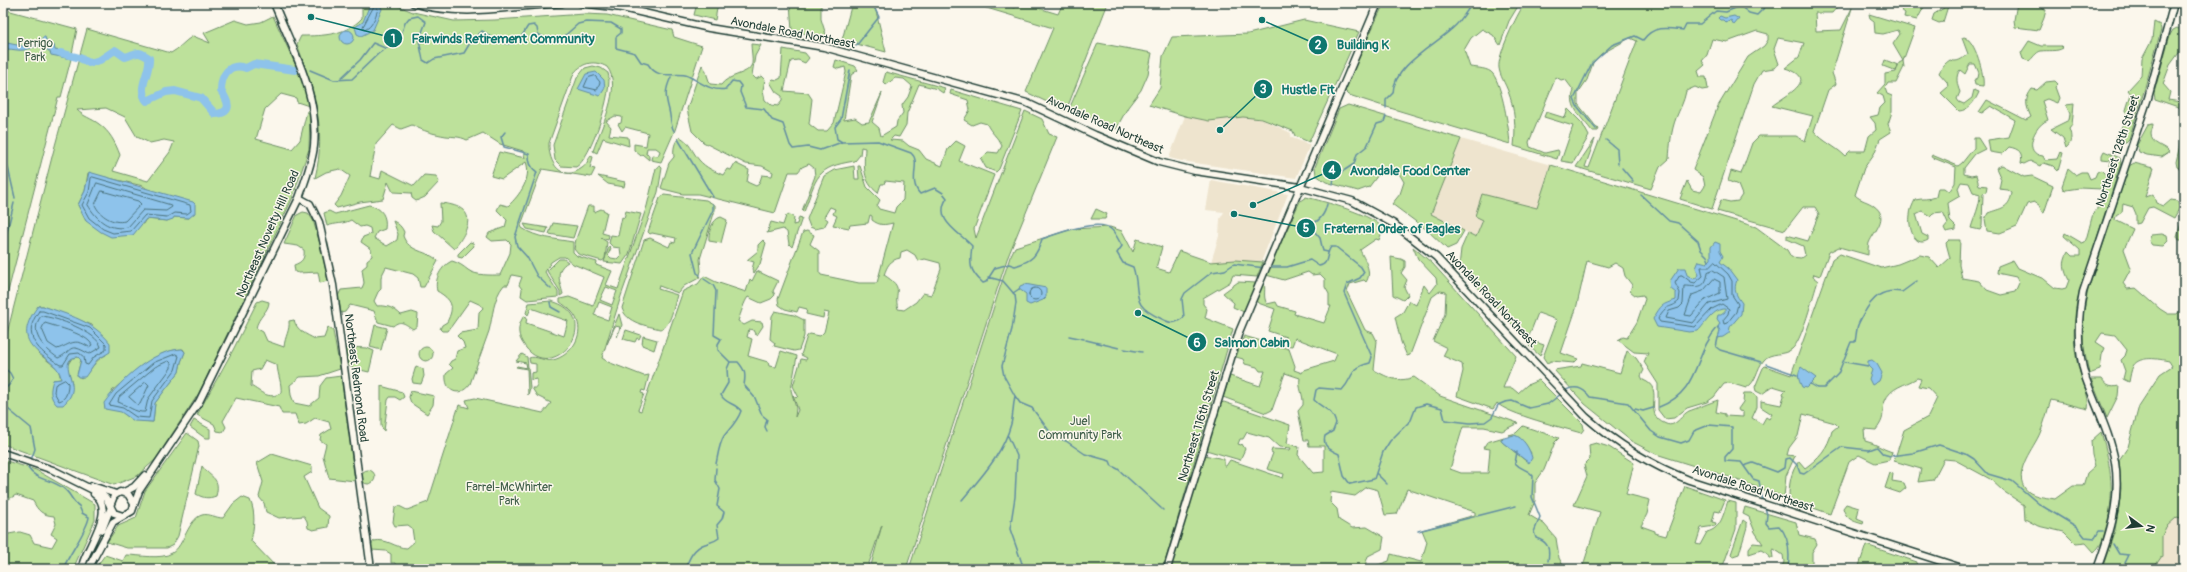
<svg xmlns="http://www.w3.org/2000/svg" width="2187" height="572" font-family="Pangolin,sans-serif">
<rect width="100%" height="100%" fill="#fbf7ec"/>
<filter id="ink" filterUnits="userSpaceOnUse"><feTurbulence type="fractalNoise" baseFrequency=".025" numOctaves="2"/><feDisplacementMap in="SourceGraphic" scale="8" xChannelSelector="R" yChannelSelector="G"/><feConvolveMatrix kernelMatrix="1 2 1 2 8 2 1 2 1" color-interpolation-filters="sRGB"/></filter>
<g filter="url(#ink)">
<path fill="#eee4ce" d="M1185,116L1209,121L1243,117L1262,119L1291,133L1290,137L1310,145L1296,178L1182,161L1169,158Z
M1461,139L1551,165L1538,208L1483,219L1476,237L1431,214Z
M1211,180L1288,194L1261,262H1211L1219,236L1220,219L1224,212L1206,210Z
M2161,511L2184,518V569H2143Z"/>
<path fill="#bde19b" stroke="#6e8f68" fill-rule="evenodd" d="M362,3H391L413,12L454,21L495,20L585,14L607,15L672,30L674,37L702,46L675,130L661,162L651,160L652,155L658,156L660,151L656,148H647L646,154L649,155V160L642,154L641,156L634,150V144L646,146L648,133L625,127L622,131L618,124L621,123L622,117L615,116L606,121L611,127L609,135L628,137L629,146L603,138L597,153L593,151C600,130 623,86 607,67C595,60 583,62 574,73L549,143C548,163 562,183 582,168C587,165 588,159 591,156L593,157L590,168L595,169L591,177L542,169L521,225L522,228C536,238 556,239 573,242V252L577,256L597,262L596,265L612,271L606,285L618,289L647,206L656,168L660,166L662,168L658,192L621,296L602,358L608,362L644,376L649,375L645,391L642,390L641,393L644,394L638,410L641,411L683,291L698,284L704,276L716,282L746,292L750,279L752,281L757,271L778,281L773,291L775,295L771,299L761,303L748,297C744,302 741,313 738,321L744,325L752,321L762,322L763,326L757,335L755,334L753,330L749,329L747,337L752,339L748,356L768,362L769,366L776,367L781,351L797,356L791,390L796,408L795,417L798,410L793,395L796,398L798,396L793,386L801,359L806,360L807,358L801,355L807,336L810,334L820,336L824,332L829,313L824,312L823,318L806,314L807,309L799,307L797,312L785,309L779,305L778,299L803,232L807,231L814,235L810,244L819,251V272L821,275L859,283H877L893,223C884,225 880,226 872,220V216L870,215L868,223L850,225L849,228L833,225L837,216L833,214L835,209L830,207L824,217L828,220L824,227L815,229L810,227L807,219L824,176L834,170L854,166L855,179H859L858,166H860L867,187L880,200L877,206L879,209L894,213L896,207L903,200L904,183L885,181L884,184H881L878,193C862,181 864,166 865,148L861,147L860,155L855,161C815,167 817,177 804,212L802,211L815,176L814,168L809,164L802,167L798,172H789L775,213L698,194H683L663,189L661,188L669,163L674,157C673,149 674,142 680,137C689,141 693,153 699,160C706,168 714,171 723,175L727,169L731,170L735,163L749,170L747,182L756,186L759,184L762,175L772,176L773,172L762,166L746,164L703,142L692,131L687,109L702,65L705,69L710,84L721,85C728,74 749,75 752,64C753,58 751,50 751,44L761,45L755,56L752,75L756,79L762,76L765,79L763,90L765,100L771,105L778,106L782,101V96L776,92L770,82L773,79L777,80L781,78L783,49L805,53L809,58L805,63L798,60L791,61L784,91L808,93L812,99L809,124L818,131H827L834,123L846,72L845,67L838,69L834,67L836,60L855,66L858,70L851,75L844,120L855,118L862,123L869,122L882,93L872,122L879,128L881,136L896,127L897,121L903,113L902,105L908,97L912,86L904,79L895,78L886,85L883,82L886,72L945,88L943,93L937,89L919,84L907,113L906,125L899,137L894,136L890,140L903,141L909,146L919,150L926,159L942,166L948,149L956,141L965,146L959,161L994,175L974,229L976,238L1025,111L1042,119L1049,134L1057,137L1007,259L906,569H870L882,525L867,569H396L395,563H391V554L386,551L372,550L371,545L374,541C387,538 395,548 407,548L414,542L412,528L408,525L395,526L393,522L395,508L399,506L407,510L428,502L459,405L469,408L466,400L475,398L543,413L551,403L537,396L532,388H537V379L531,380V373L536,372V364L530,363L529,358C536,355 545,362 553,360C570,356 584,337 577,320C574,312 567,307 560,302V299L569,297L593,306L604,277L573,264L565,257H559L551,262L545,272L558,292V297L527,300L521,296L522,289L519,285L522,277L512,275L508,285H504C493,298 493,316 489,331C483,349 476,366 470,384C459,399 444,391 446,374L453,368L449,364L451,361L455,359L457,351L465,348L463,342L457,336L460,333L478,330L479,312L483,308L481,305L470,300L448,331H442L440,329L442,325L447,322C455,306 452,300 437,291C434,279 441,266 452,261C459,263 463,266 468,270C476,276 491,275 500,275L510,253L511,244L507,240L492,241L487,237L489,233L505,227L507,220L497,210L500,204L508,206C520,195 532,178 526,162L502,179L491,176L499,152L525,158L523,151L500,144L483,133L467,140C459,136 454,137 446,136C434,134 423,131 412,125L401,129L393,125L376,144L370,176L380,179L382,170L414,186L424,175L436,176L439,182L425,197L416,201L412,198L411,193L393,192L388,182L383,199L360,202L337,208L334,205L341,196L350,176L340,169L326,172L315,178C327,128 314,91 297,44L301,36C323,36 347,35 362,18ZM907,250L915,255L918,261L925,259L940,263L941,269L931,295L923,293L916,302L904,310L898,309C893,290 906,289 884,275C887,266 890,260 900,258L901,252ZM606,287L617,291L612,305L600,300ZM599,302L612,307L608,320L594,315Z
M697,3H718L715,20L694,15Z
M790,3H821V19L827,38L792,31Z
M852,3H874L886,52L842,40Z
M970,3H1002L1015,8L1017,3H1022L1058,14L1063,3H1108L1066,111L1026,92L1053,28Z
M1384,3H1520L1509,21L1500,45L1493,35L1482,29L1471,38L1464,50L1470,67C1477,68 1489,68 1493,74C1502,86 1509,128 1510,144L1380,105L1349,95L1344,90Z
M1525,3H1836L1837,7L1832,13H1815L1816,31L1841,30L1852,8L1832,73L1836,84L1828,90L1814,131C1823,142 1835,146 1845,156L1850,151H1865L1869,136L1876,130L1875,123L1870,117L1878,115L1880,108L1885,103L1883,96L1877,93L1885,84V74L1896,72L1899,63L1903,61L1893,44L1900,34L1898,30L1883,34L1875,33L1874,21L1870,18L1869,14L1915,28L1903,61L1904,67L1896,83H1888L1885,88L1887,94L1892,96V112L1888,124L1891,132L1880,139L1874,154L1864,168L1855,195C1861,201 1868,201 1874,206C1890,217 1874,231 1869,243C1868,246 1868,251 1868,255L1839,247L1829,252L1820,276L1814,274L1813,277L1818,281C1813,295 1802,341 1792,349C1784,356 1770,352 1764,360C1756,369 1757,382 1746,388L1730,383L1724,384L1714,397L1707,402L1687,408L1674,418L1665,419L1658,410V384L1644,362L1648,353L1634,352L1618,340L1623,337L1627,338L1637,322L1645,299L1643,295L1636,296L1630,291L1632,285L1625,276L1623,268L1615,263L1608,267L1587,261L1576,309L1561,353L1578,359L1574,363L1551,361L1547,363L1543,357L1557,320L1538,313L1529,336L1524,337L1459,267L1461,249L1468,233L1476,237L1483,220L1475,216L1482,194L1537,208L1551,165L1756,227L1787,250L1791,257L1801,258L1805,255L1803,246L1787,239V235L1808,241L1819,214L1815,207H1803L1785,230L1717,211L1721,200L1730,202L1738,201L1742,195L1738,185L1728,181L1731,171L1741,174L1752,143L1759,136H1796L1805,141L1813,116L1772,106C1784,96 1822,79 1785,68L1799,57L1804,43L1778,38L1774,49L1779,64L1774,68L1762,70L1754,84L1712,209L1680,199L1687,181L1692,190L1701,192L1705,186L1703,177L1693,170L1718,106L1748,57L1764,46L1768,40V34L1757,31L1727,42L1712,39L1707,55L1702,61L1705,65L1698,71L1700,77H1706L1708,89L1702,90L1695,87L1686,91C1684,102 1680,108 1676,118C1671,131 1670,145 1669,159L1660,167L1651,189L1576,167L1595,139L1585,167L1589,168L1637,41L1630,38L1601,54L1593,63L1587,80L1578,93V104L1598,129L1597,131H1592C1584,120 1567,106 1574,91L1565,79L1561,80L1556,77L1529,142L1530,147L1545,153L1558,150L1559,152L1557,159L1514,146C1516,128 1515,109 1508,91C1505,83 1500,76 1499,68C1497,56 1517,14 1525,3Z
M1903,3H1926L1917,20L1904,17L1905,13L1901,10Z
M1944,3H1949L1943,22L1939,23L1932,20L1934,14L1944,8Z
M2017,3H2037L2046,10L2044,18L2039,30L2015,27L2014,20Z
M3,9L77,29L72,54L70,53L68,58L71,59L61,97H58L3,311Z
M273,16L303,81L309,106L297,102L296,98L281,94L265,109L256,139L292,149L300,140L307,111L310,109L309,149L292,199L199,393L155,460L137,476L114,485L3,444V349L53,153L87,29L171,53C179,49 184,41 193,36L210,43L204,33L235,20L248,24L261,22ZM106,108L125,117L137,137L150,143L164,140L174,142L170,152L148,181L113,171L120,155C115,142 110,132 99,124C91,118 84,117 77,110ZM88,173L143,186L189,218L174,217L167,221L146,219L143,224L86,221L78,205L85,191ZM38,306H43L92,325L106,355C94,360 92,371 81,378L77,375L81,360L78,357L72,358L67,366L72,383L53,380L61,379L58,369L38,353ZM183,349L185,352L181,362L179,372L155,403L153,422C125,420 123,417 112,391C132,374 155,350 183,349Z
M1304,20L1359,32L1309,142L1295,136L1293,131L1262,119L1243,117L1209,121L1185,116L1149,105L1160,88L1163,56L1172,37L1248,34Z
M2154,22L2160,25L2161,30L2145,88L2129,139L2126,142H2116V138L2127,116L2126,110L2131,94L2128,90L2141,76L2142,59L2152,40Z
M2177,28L2184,31V46L2170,65L2163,84L2170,92L2168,100L2181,102L2184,109L2155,99L2154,93L2170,35L2173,30Z
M1964,37C1975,39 1985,76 1983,86L1975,85L1974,80L1978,78L1979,73L1975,64H1970L1965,74L1960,70C1955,76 1957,85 1960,92L1957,99L1959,102L1964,104L1972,98L1974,90L1979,92C1976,100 1968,111 1959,111L1941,93L1948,87L1947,82L1939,73C1942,67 1944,64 1950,60C1957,63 1962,59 1968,54L1962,38Z
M2029,41L2041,46H2061L2063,48C2057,52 2048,50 2041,51C2036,52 2033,58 2029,61L2023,59L2021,53Z
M1098,43L1152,53L1148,74L1141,90L1128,107L1116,129L1070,107Z
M1885,60L1898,65L1896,71L1883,66Z
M593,66L601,68L608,73C614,89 591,159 576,167L561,166L555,160L553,145L577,78L585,68Z
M2055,81L2058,84L2055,87L2059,98L2057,103L2047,99L2042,101L2048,120C2034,125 2022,154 2043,156L2045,160L2057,159L2060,152L2063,153L2058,171L2053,166L2044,163L2040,166L2030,161L2024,164L2021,163C2023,153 2020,149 2009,147L2002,154L1990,152L1988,140L2009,137L2015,120L1991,106L1982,113L1979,112L1987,100L2026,120L2031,117C2026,106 2024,99 2032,89L2037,90L2046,82Z
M951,90L1022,111L999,169L996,172L986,168L981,159L988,152L998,153L1002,146C998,137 990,132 987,124L980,122L972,125L964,120L970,110L968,100L950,94Z
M2074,104L2072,125L2069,129C2072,136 2072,143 2066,148L2063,138L2051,129L2069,120L2070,114L2066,105Z
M1348,105L1461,139L1431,214L1464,231L1456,245L1447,249L1427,230L1392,204L1400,194L1404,182L1397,170L1388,168L1378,175L1369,187L1358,191L1326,182L1316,175L1315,167L1339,109Z
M1568,109L1582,123L1589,136L1573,163L1561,161L1573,126L1544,117L1546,112L1565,118Z
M2153,124C2153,128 2151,131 2151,134C2151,145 2164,145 2169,152L2162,157L2147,155L2139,152L2137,145L2148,125Z
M2184,127V165L2179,168L2177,167L2176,162Z
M1974,138H1978L1985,149L1975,154L1964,168V174L1971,176L1976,175L1979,185L1987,186L1986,192L1983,193L1982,226L1980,230L1971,228C1974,217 1980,206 1980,194L1973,192L1969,183L1961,182L1958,188L1960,196L1948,203L1950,221L1956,227V230L1946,232L1944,228L1948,223L1943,212L1933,213L1930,216L1922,211L1916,214L1922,234L1928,237V240C1914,249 1908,226 1910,215C1910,210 1913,204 1915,200C1923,198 1928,200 1936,197L1938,188H1944L1949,192L1955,183L1956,167L1931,157L1932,155L1958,166L1962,163L1974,148Z
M2104,151L2120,158L2121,163L2077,301C2074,319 2073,338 2076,356C2078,371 2091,398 2088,409L2051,400C2047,411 2045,422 2040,433C2034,448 2014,469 2024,487C2030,497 2045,497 2055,499L2073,486H2083L2087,473L2095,466L2092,455L2091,441L2101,432C2111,464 2116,497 2105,531C2103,540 2101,546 2094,552L2086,543L2076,544L2064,532L2038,526L2025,519L2024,505L2003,491L1990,479L1955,460L1944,459L1933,480L1918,482L1921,469L1894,461L1904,430L1928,417L1937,398L1928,388L1918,386L1921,379L1917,378C1906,385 1890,387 1885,401C1880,415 1887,415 1876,430L1864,429L1865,441C1875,443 1882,449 1892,452L1889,460L1875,463L1859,455L1849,462L1830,514L1789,499C1789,485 1790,473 1799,461L1805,468C1819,458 1828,448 1832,431L1838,426L1835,423L1803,414L1798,436L1789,448L1787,455L1795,456L1786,476L1784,497L1723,475L1656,454L1631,441L1585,404L1554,370L1581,366L1582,363L1620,373L1627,351L1636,358L1644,370L1641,376L1643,380C1667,389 1640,414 1666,424C1676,428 1681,415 1689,411C1695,409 1712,402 1718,400L1716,412L1725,414V416L1743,417V412L1739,411L1738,409L1743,402L1744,393H1752L1757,397V407L1752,418L1762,424L1766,417L1769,419L1772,414L1761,407V401L1781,405L1784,396L1783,393L1786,390L1773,386L1762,394L1756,391L1755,387L1763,368L1765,366L1791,375L1832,260L1840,254L1881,268L1898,264L1920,255L1929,257L1939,268L1950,258L1946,243L1949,240H1960L1959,265L1962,278L1979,281L1987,290L2001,295L2015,292L2019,283L2016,277L1997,273L1998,266L2013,260L2018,268L2044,279L2055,288L2062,289L2066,288L2069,280C2064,271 2062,262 2068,252L2072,256H2080V250L2064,236L2065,233L2082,243L2085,242C2087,238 2092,216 2093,214C2099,207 2107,200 2102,189L2079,188L2066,190L2063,189L2062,186L2068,169L2075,175L2081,172H2087L2090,179L2095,177L2097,172L2101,170L2106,175L2109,172L2111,160L2102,159V155Z
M2134,163L2154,168L2145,197L2153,194L2156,203L2164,206L2171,200L2177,201L2180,207L2174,218L2153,207L2148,208L2140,223L2136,224V214L2133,207L2123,204L2122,212L2116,216L2115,220L2133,229L2124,249L2131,268L2123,283L2127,289L2136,288L2160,309L2168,314H2177L2184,306V519L2177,517L2166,527L2162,536V556L2155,566V569H2102L2115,530L2119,507L2121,488L2119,460L2128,447L2139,406L2160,374L2172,366L2169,361C2159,359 2140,355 2133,366C2131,370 2130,377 2129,382L2123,379L2125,371L2121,360L2125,356L2127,350L2115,335L2102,333L2096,342L2105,348L2102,355L2100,370L2089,374L2083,342V315L2088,290L2129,166Z
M2002,165L2024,177L2032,176L2053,186L2044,213L2042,212L2039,205L2034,202L2027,204L2017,226L2000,233L1987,231L1985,219L1988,213C2001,208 2009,209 2012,193L2008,190L1999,189L2001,179L1996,168Z
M598,176L625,182L624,187L608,184Z
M664,195L706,200L715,205V210L700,259L701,271L699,278L684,286L678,293L659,286L658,289L677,295C674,305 671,326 661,329C647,326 626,323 622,308L644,240L650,238L669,247L671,242L675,243L676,238L652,233L650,234L648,232L660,198Z
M1306,197C1322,201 1376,215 1383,229L1379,240L1376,239L1360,250C1364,259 1373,272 1366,282L1364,280L1350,284L1347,292L1365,330L1373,333L1377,341L1374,370C1389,378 1398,383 1414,377L1440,396L1518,423L1502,431L1484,427H1463L1450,469L1461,473H1488L1490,449L1483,448L1487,442L1504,437L1501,439L1502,442L1526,461L1531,453C1525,445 1521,434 1509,435L1516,433L1523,426L1559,438L1555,442L1544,470L1535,483V501L1529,515L1544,524L1556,538L1559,558L1565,569H1367L1389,561L1391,554L1421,562L1427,542L1422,530L1475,515V512L1407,489L1397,514L1385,515L1378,490L1367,487L1355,496L1331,492L1330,502L1337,509L1339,520L1352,528L1367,527L1384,537L1382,549L1368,556L1364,569H1170L1204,455L1224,459V466H1226L1230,460L1283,478L1284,474L1267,469L1273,453L1271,452L1272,449L1290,450L1291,448L1279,447L1269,438L1247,432L1243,439H1240L1238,444L1241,445L1242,444L1245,449L1240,460L1206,450L1221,403L1224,402L1290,425L1287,443L1299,447L1298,455L1313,473L1324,472V446H1309L1308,440H1304L1298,411L1303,405C1304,395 1298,388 1300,378L1285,373L1272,410L1266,413L1223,397L1230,376L1260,386L1265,371H1260L1257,367L1245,364L1243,359L1236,357L1244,336L1289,349L1295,366L1294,370L1302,373L1304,370L1334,361L1337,354L1295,338L1292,346L1284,345L1286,337L1268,331L1275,309L1258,303L1255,299L1263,281C1267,288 1262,296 1267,304L1276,302L1278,306L1295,311L1294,314L1324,323L1331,306H1329V294L1325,287V279L1320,274L1312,275L1308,272L1284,280L1266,275L1300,201Z
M440,203C477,206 472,226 454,249L434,231L432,225L438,226L441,221Z
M369,205C382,208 387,216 385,229L377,232L374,238L387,246L397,240L398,234L393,221C398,223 402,227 404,232L403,236C409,253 428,250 438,261L424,287H420L418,278L413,274L386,267L381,277V289L378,292L374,301L377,306C387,305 394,308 401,315L412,312L418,314L417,326L413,329C405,324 401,319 393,326L378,322L374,311L350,305L345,312L341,313L338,296L341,290L362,288L364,283L362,269L367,265V260L372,256L371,249L361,242L363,237L371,234L370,228L365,226L360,227L351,220C344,224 336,223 327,226L324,213L329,211L335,214Z
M588,206H594V212L601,209L607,212L602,233L609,235L608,240L601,238L607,242L605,259L602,261L578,254L574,249L576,239Z
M1096,209L1107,214L1105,219H1091Z
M626,211L641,214L629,254L622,264L604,262L609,246L611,248L608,255L611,258L617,259L621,255L620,248L613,247L609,243L611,235L618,236L622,217L624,218Z
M303,212L308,213L313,220L321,247L328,281L320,283L318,272L299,273L295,272L294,265C302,262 305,259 304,250L298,246L284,244L297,215Z
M789,214L794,218L793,225L797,224L799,217L802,218L792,247L789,244L787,232L783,229L767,233L771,222L783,225L786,216Z
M721,217L727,220L721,243L709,241C708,233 712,219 721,217Z
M2184,219V237L2183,240H2179L2177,236L2182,220Z
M553,223L577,226L573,238L549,234Z
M524,224L548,228L546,233L527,229Z
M1110,227L1122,231L1133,252L1137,239L1162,247L1156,268L1169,272L1179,251L1211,262L1235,260L1263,262L1257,277L1233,275L1230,282L1203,298V304L1207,309L1205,318L1233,329L1163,569H909L1010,257L1015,247L1072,229Z
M2162,234L2167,236L2168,241L2163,246L2152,245L2149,241L2151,235Z
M763,240L766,243L760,264L754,273L752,269L754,262L747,260L758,251V245Z
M470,242L473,243L474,246L462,258L458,257V254Z
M1413,247L1432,263L1516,356L1503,388H1512L1518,393L1527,385L1539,380L1583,424L1584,429L1581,433C1564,428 1507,414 1497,403L1493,409L1457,396L1463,371L1462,364L1443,356L1447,348L1433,341L1445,314L1446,292L1440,291L1432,297L1410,355L1407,356L1401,342L1395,317L1403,312L1409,301L1416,305L1424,285L1430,293L1437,284L1436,278L1418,259Z
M1391,257L1401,259L1405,261V267L1401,273L1407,280L1404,287L1408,295L1403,300L1393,295Z
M559,259H564L568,262C554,270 560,282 563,294L560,296V291L547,271Z
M1238,282L1256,283L1244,312L1233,307L1234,303L1223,293Z
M262,300L269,302C269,311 258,317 256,328L263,332L267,341L284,347C285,336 290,331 289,321L294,320C297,331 306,334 315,339L324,338L328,327L333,331L340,369L319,376L300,377L290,385L291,395L294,403L309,406L319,398L320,386L326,378L341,376L355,481L329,478L323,456L326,444L320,440L321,435L331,429L329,422L315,418L306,424L299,425L295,414H282L279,407L236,398L223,421L226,427L223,432L217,431L214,424L197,415L233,350L257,302ZM265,360L277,365C278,376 282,383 281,393C269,400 261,392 251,386L252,371L260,369Z
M551,301C610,317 550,391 522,342C517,333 518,324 524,316L527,317L526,323L564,336L568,321L531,308L528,315L526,313L529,303Z
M775,311L794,315L804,320V336L799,350L794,351L774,346L775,343L770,339L772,316Z
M619,314L622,325L617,337L620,327L615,326L607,344Z
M375,325L387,328L381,350L370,347Z
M626,330L641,335L639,339L637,338L635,342L623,339Z
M643,336L657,340L654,350L642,345Z
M1532,341L1544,345L1540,356L1529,346Z
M348,347L367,348L374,351L369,372L352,368L347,364L345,350Z
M419 354a7 7 0 1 1 14 0a7 7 0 1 1-14 0Z
M522,354L527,357L530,388L528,395L527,369L516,367L517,366L527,368L526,363L516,361Z
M416,366L423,369L424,376L421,384L413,383L412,379Z
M2091,379H2102C2107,386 2110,388 2119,386L2118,396L2107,418Z
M381,386L402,392L404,397L400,400L395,397H390L388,400L384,431L381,426Z
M411,391L434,396L433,405L427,414L411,403L409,397Z
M194,420L210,429V438H205L190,427Z
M187,433L198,441L199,446L178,536L173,545L167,548H127L107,542L118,526L136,518L145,491Z
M1596,443L1609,447L1634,463L1626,494L1650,500L1647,514L1641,526L1655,531V533L1666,536L1685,486L1725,500L1720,512L1715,511L1712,522L1716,523L1715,526L1701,528L1696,544L1700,545L1707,532C1722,528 1723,514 1728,501L1736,503V529L1722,569H1582L1600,512L1574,505L1587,476L1584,465L1590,459L1589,445Z
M272,454L312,466V472L304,477L318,508L329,516L328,527L313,530L308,528L307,521L304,516L279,518L266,512L264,503L259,497L263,482L257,463Z
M3,460L36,470L95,504V520L73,569H3V535L20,532L30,535L34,543L52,547L57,538L51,534L56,524L54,516C42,515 38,511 33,501L16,495L7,500L3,517Z
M202,466C211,479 221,477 216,496C208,499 203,498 196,494Z
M361 477a7 7 0 1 1 14 0a7 7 0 1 1-14 0Z
M1890,473L1893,474L1892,481L1904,483L1906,488L1900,493L1885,488Z
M242,497L250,500C256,513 254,527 251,541L278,569H103L96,567L105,555L123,561L126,555C139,555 161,560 172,553C184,546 188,519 202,515C209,513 216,518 223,518L233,504Z
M1846,504L1859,508L1857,518L1864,521L1863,524C1852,521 1846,519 1843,508Z
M1745,507L1796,522L1799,535L1815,539L1817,544L1812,552V563L1818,569H1781L1784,562L1783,555L1774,549L1772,550L1773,558H1770L1768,554L1761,550L1749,554V548L1753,543L1763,544L1755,532L1749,517L1743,514Z
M1743,520L1747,523V527L1739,554L1733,556L1731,554Z
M1866,545L1917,562L1915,569H1858Z"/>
<path fill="#8ec3eb" stroke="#628da2" d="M376,3L380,4L382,9L373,30L361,36L357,34L355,27L363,22L370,4Z
M1720,16L1725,18L1734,16L1739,19L1734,25L1731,20L1726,23L1723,20H1720L1718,18Z
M340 37a7 7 0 1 1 14 0a7 7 0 1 1-14 0Z
M3,33L7,36L5,39L7,43L22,46L28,42L40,43L43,37H45L48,45L52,47L54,45L55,50L68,52L72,54L71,59L51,55L50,52C38,42 35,48 24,50C19,51 13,49 7,49L3,44Z
M596,72L604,80L605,88L600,96L578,89L586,74Z
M89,172L193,202L195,204V213L189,218L174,217L173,219L167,221L146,219L133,235L111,237L101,232L86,221L78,205L85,191Z
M1715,242L1720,244V251L1723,256L1720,262L1728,268L1737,280C1733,290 1736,295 1742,303L1741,314L1730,327L1729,333L1723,337L1718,338L1720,331L1718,327L1720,323L1717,319L1718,315H1721L1725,312V309C1714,308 1705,324 1698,331L1689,332L1657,327L1653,319C1662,304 1661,305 1676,300V293L1671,289L1670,281L1679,268H1685L1687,275L1694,279L1699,275L1696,268L1699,261L1707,263L1711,259V247Z
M1025,284L1046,288V297L1043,300L1030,305L1026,303V294L1019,289L1020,286Z
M38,306H43C69,315 93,321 110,343V352L97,360L85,377H78L77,375L81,360L78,357C58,358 75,380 72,391C71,397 67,401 63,405H57C49,397 50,390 53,380L61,379C60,354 3,352 38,306Z
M182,349L185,352L181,362L179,372L155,403L153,422L134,421L121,412L105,409L104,403C121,380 152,350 182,349Z
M1872,360L1877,364L1882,373L1879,381L1872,385L1869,379L1872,370L1868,366V361Z
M1801,367L1816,378L1806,388L1802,387C1798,379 1797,375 1801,367Z
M1514,435C1523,437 1530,449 1532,458L1529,463L1502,442L1501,439Z"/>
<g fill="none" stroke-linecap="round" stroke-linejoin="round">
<path stroke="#4b737d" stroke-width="1" d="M375,5L378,9C375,17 373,27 364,30L363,27Z
M595,76L600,82L597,90L584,87L588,78Z
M93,177L190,205L191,211L187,214L174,213L167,217L145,215L131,231L113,233L103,229L89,218L82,205L89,192L91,178Z
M97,183L171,205L172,207L166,211L143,210L128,227C109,231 97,220 88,205Z
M102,191L138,201L141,204L125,221C113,224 100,216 95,205Z
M1715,262L1728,274L1732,281V295L1738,304L1736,312L1727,323L1724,324L1723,320L1728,314L1729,309L1722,304L1712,309L1695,327L1660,322L1658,319C1667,302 1670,310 1679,301L1680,293L1675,283L1680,275H1682L1691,282L1695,283L1703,276L1701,267H1709Z
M1713,270L1724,277L1727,299L1709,304L1693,323L1666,318L1669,311L1679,308L1683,304L1684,286C1696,286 1706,291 1708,272Z
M1714,279L1720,282V293L1705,300L1691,316L1685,315L1692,295L1703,291Z
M1029 294a6 6 0 1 1 12 0a6 6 0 1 1-12 0Z
M39,311H43L90,328L106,344V350L94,357L88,365L85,364L84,357L79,353L70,354L63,365H60C39,351 20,336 39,311Z
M41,316C56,317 97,332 101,347L89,354C67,341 73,352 58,358C44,348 28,333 41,316Z
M45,323C57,327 87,334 92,345L89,347C74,337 70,345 57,349L48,343L42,329Z
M176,354L179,356L175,370L152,401L149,418L136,417L123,408L109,405L116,394L153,363Z
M169,361L171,363V368L148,399L145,412C135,413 127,405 118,402L119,397L155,367Z
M65,380L68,383C68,390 67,399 59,401L54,392L55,385Z
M146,382L149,385L140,404L138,405L129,397Z"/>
<path stroke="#628da2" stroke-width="1.5" d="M856,46L879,17L872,3
M310,70L334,80L352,79L378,54L400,38L405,23L409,18L418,16L426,22L419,40L423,60L428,63L434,59L464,53L470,43L482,31C493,37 506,51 519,39C523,36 525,30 528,26L534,25L537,28L538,34L550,41L561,39L578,24L586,22L611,23L621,29V33L616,37V48L635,53L641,62L648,64C659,82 675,71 688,76C700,82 712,92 726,89L732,81L738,82L741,86L740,92L746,107L764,109L772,120L783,124L790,145L793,149L808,147L820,150L842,142L878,141L911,153C922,162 907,180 920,194L935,188L943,193L947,198C933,220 958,231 972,246C970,263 968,270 983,283L986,282L995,268L1009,264L1015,266C1032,261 1037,256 1042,239C1056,234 1100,217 1112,230C1116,234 1119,241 1122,246L1117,253L1123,263L1133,267C1142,295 1128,304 1162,319C1171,324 1176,324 1184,317L1182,299L1185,293L1212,272L1225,270L1234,264L1265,268
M671,77C665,90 665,96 669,110C671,118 670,124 674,131
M340,79L360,60L373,43L385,48
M1386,108V100L1393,93C1393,65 1439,43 1456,25C1462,19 1467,10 1473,3
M1596,129L1577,106L1574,99L1592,63L1612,45L1635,36L1643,40C1654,25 1667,28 1683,30L1686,24H1700L1716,11L1726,12L1740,6L1749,13L1757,15L1769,3
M505,132L501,137L504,147L529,154C529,162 530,167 537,172L515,237L517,246L527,257L537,276L551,289
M678,139L713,197
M1606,140L1617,149L1618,164
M842,142L837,139L835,127L841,119L850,70
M3,146L15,198
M1622,168L1633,181
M1333,185L1334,177L1354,164L1357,154L1367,146L1377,124L1384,122L1386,116
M1641,195L1669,221L1678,223L1698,241L1701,250L1707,256L1709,261
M1327,204C1325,214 1319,222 1309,225L1320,238L1323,251L1328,252
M3,248L14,203
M3,262L5,266L3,274
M1268,267H1287L1310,260L1319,266C1330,264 1325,254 1331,247H1336L1361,267L1364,272L1360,278L1347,284L1344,293L1372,357L1370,363C1348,368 1354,378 1342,390L1319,388L1316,390L1314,400C1324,410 1331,408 1336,423L1333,431L1325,436C1322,446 1330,450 1339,454L1344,476L1350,484L1374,479L1383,452L1390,441L1411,420L1416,407L1426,404L1442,408L1445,420L1470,423L1485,422L1492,417L1498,405L1505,402L1512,401L1529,408L1548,404L1561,394
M700,275L697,273L692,253L713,210V204
M988,277L1003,281L1015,295L1016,303L1012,329L1002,366L1004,376L1015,396L1020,403L1032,408L1053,436L1066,441L1085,454L1110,461L1112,466L1118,469L1163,510
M704,279L713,285L716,291L714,335L721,339L718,344V350L730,362L727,369L728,383L721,395C725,404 736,403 741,411C737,422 731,427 724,436C719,444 718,455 716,464
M1013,293L1019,289
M550,302L551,307L560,312
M1069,336L1084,339
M1718,338L1716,347L1720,350L1761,362
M1086,340L1119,348
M1124,349L1142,352
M730,362H738C745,370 746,374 744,385L755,398L762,415L767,419L765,427L767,431
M1845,362L1868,366
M1766,364L1797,375
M3,367L10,373L13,379L9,385L3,391
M1810,384L1817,388H1824L1838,374L1851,342H1855C1856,337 1856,334 1857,329C1857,325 1861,319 1863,315C1872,298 1882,288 1902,292L1917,281
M1564,391C1575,385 1582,387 1590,397L1628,403L1651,431L1660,437L1681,443L1689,440L1694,431L1709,425L1732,427V449L1725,457V461L1741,462L1753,479L1759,481L1763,502
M3,405L31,428L35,449L31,460
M1659,407C1701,391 1693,354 1718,327
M1635,409L1643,411L1653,408
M1008,436L1017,456L1015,497L1010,529L1024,569
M1517,452L1515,463C1521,470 1528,469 1533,476L1532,497L1540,517L1534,532L1536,538C1549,542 1550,549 1548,561
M30,463L28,468C36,481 52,479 63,488C71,493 71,501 79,506L82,513L89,517C88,529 69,554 63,569
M1744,466L1753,463L1777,472L1784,468L1785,459L1790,458L1797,465L1800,473L1804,474L1842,447L1869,450L1877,447L1883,454L1890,456L1913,453L1939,445L1966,454L1974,459L1988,474L2012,481L2039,504L2077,527L2085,537L2095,538L2099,531H2103
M1377,474L1387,484
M962,500C981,477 1003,454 1011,424C1013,417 1013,405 1015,396
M1765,507L1767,515L1766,523L1769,527L1779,526C1790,537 1790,554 1788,569
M1418,531L1516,506
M2113,544L2119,554L2129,555L2122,569
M1554,564L1559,569
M685,569C689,559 693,548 705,544C711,542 714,542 719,538L717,525L722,519L724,512L717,506L720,489L715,480L716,468"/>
<path stroke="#8ec3eb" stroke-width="8" d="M61,53L80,58L89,63L100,60L115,50L125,57C137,54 136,49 149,58C151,72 136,88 147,101L166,92L175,91L201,98L215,114C233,113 229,102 221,91C221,75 229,62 246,68L254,64L295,70"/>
<defs>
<path id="secondary" d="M413,3C462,18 512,6 562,3
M581,3L622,8L709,28L824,47L1027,103L1095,135L1159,162L1195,171L1300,187L1352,201L1394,224L1436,257L1586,417C1618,445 1651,465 1689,480L1965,569
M299,198L310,204L319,222L333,285L371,569
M3,453L53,470L99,493L106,498L114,513L123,516
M92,486L116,494
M124,492L134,487L145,475
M110,506L114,496L120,492L128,494L134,504
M102,530L111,507
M83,563C88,545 117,508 94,494
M88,569L113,522L132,511L139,491L199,402L299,198C305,181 312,164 314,146C319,93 292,49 274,3
M1167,569L1239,332L1378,3
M2097,569C2110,534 2121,500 2115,462C2110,433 2096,407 2086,379C2077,351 2077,321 2083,292L2148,98L2174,3"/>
</defs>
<use href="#secondary" stroke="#1f3d34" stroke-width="9"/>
<use href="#secondary" stroke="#fbf7ec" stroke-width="6"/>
</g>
</g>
<g text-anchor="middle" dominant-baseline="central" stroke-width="3" stroke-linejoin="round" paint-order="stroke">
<g font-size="12" fill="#1f3d34" stroke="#fbf7ec">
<text transform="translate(793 33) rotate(11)">Avondale Road Northeast</text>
<text transform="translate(1105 125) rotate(24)">Avondale Road Northeast</text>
<text transform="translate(2118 151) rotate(-72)">Northeast 128th Street</text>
<text transform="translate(268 234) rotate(-66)">Northeast Novelty Hill Road</text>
<text transform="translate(1491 299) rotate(47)">Avondale Road Northeast</text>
<text transform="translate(356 378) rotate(83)">Northeast Redmond Road</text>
<text transform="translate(1199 426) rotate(-73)">Northeast 116th Street</text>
<text transform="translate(1753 489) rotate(18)">Avondale Road Northeast</text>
</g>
<g font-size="12" fill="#3f5e49" stroke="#fbf7ec">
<text x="35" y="43">Perrigo<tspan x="35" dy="14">Park</tspan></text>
<text x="1080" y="421">Juel<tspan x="1080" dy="14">Community Park</tspan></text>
<text x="509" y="487">Farrel-McWhirter<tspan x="509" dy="14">Park</tspan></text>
</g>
</g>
<path fill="none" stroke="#0f766e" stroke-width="1.5" d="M311 17L393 38M1262 20L1318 45M1220 130L1263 89M1253 205L1332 170M1234 214L1306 228M1138 313L1197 342"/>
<g fill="#0f766e" stroke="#fbf7ec" stroke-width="1.5">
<circle cx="311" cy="17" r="4"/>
<circle cx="1262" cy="20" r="4"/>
<circle cx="1220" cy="130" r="4"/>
<circle cx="1253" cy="205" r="4"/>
<circle cx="1234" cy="214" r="4"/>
<circle cx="1138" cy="313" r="4"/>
<circle cx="393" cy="38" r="10"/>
<circle cx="1318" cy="45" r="10"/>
<circle cx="1263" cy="89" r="10"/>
<circle cx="1332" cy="170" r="10"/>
<circle cx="1306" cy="228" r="10"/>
<circle cx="1197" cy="342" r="10"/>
</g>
<g font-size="12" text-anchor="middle" font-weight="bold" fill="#fff">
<text x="393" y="43">1</text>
<text x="1318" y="49">2</text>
<text x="1263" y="93">3</text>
<text x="1332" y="174">4</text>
<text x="1306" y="232">5</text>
<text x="1197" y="347">6</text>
</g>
<g font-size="13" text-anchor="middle" font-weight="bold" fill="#0f766e" stroke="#fbf7ec" stroke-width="3" stroke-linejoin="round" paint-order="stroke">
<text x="503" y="43">Fairwinds Retirement Community</text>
<text x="1363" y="49">Building K</text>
<text x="1308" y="94">Hustle Fit</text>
<text x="1410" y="175">Avondale Food Center</text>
<text x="1392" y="233">Fraternal Order of Eagles</text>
<text x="1252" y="347">Salmon Cabin</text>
</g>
<rect width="2187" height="572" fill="none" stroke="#fbf7ec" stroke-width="16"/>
<rect x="8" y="8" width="2171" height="556" fill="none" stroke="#1f3d34" stroke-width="1.5" filter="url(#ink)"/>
<g transform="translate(2141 526) rotate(105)" stroke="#fbf7ec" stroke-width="3" paint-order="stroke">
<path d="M0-3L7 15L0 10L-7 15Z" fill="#1f3d34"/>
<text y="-6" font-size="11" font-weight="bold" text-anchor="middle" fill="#1f3d34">N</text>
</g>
</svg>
